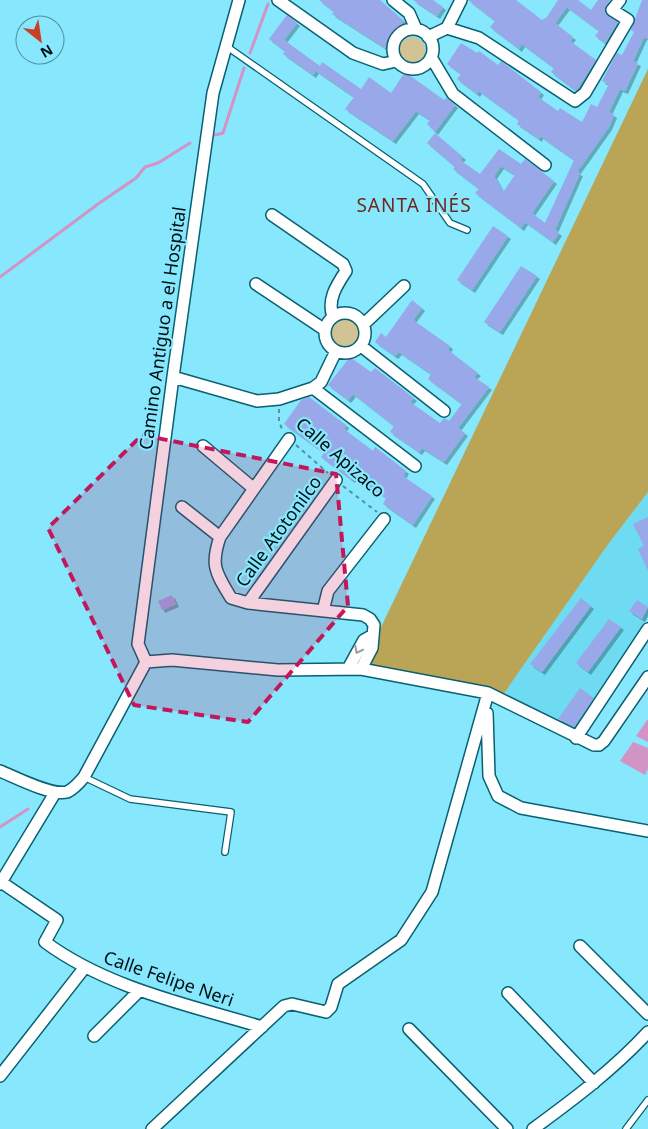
<svg xmlns="http://www.w3.org/2000/svg" width="648" height="1129" font-family="'Noto Sans',sans-serif">
<defs>
<filter id="shadow"><feDropShadow dx="3" dy="3" stdDeviation="0" flood-color="#0004"/></filter>
</defs>
<rect width="100%" height="100%" fill="#86e7fd"/>
<path fill="#6edbf2" d="M648,492V617L574,729L557,720L500,699L609,543Z"/>
<path fill="#d1c393" d="M399 50a13 13 0 1 1 26 0a13 13 0 1 1-26 0Z
M330 332a15 15 0 1 1 30 0a15 15 0 1 1-30 0Z"/>
<path fill="#baa456" d="M648,69V492L609,543L500,699L361,669Z"/>
<path fill="#d293c5" d="M648,719V742L636,736Z
M633,742L648,748V769L645,775L620,761Z"/>
<g fill="none" stroke-linecap="round" stroke-linejoin="round">
<path stroke="#d293c5" stroke-width="3" d="M250,53L268,4
M215,135L223,133L244,68
M0,277L98,204L136,178L145,167L158,163L190,143
M635,705L648,687
M0,827L28,809"/>
</g>
<path fill="#99a8e9" fill-rule="evenodd" filter="url(#shadow)" d="M319,0H380L404,21L385,48L332,14L334,12Z
M413,0H433L443,7L437,16Z
M468,0H516L542,20L547,17L558,0H578L591,10L598,0H610L604,11L608,16L618,22L605,43L595,36L599,31L567,7L555,23L573,37L570,41L596,60L576,91L551,72L554,68L522,44L519,49L490,27L495,21Z
M642,0H648V39L644,37L633,61L638,63L625,91L620,89L609,112L614,115L609,127L577,172L580,173L555,230L559,233L553,242L525,222L521,228L475,193L479,189L453,169L455,167L427,143L435,133L463,157L460,160L480,174L499,149L521,164L525,159L554,181L532,213L545,223L574,160L540,136L539,139L517,124L519,120L479,91L477,94L457,79L461,74L447,64L461,43L477,53L479,51L498,65L501,61L541,92L538,97L558,111L560,108L582,122L591,104L597,107L609,84L602,81L617,53L622,55L634,32L631,30ZM501,166L515,175L503,192L494,176Z
M287,15L297,23L284,40L320,66L322,62L361,89L369,77L391,93L405,72L444,100L446,98L455,105L435,132L427,124L430,120L416,111L393,141L345,109L354,97L316,71L319,66L313,75L283,54L285,51L269,39Z
M493,226L508,236L472,290L457,280Z
M521,266L537,276L500,332L484,322Z
M412,300L422,308L413,320L450,346L448,350L478,373L474,377L489,387L458,428L465,433L444,462L422,448L419,452L390,432L394,426L353,394L348,400L328,385L350,357L371,372L375,368L414,398L410,402L440,423L444,418L449,421L462,404L428,379L431,374L399,352L395,356L375,342L381,333L386,337Z
M309,397L346,425L344,429L373,451L375,447L406,471L403,476L432,496L413,525L383,504L386,498L355,476L352,480L321,457L324,453L284,424L301,400Z
M648,517V571L638,549L644,546L633,524Z
M172,595L176,604L162,610L158,601Z
M581,598L591,606L542,672L530,664Z
M637,600L648,607L642,619L629,611Z
M609,619L621,627L588,672L576,663Z
M580,688L594,698L574,727L558,719Z"/>
<g fill="none" stroke-linecap="round" stroke-linejoin="round">
<defs>
<path id="lane" d="M226,46L423,184L450,223L467,230
M84,777L130,799L231,812L225,852
M626,1129L648,1100"/>
<path id="street" d="M278,0L353,53L383,64L396,61
M393,0L409,13L416,29
M447,28L479,38L575,101L585,93L628,20L612,10L620,0
M393 49a20 20 0 1 1 40 0a20 20 0 1 1-40 0Z
M428,37L447,28L461,0
M431,57L453,94L545,165
M272,215L343,264L346,271C336,286 327,300 333,317
M256,284L325,330
M325 333a20 20 0 1 1 40 0a20 20 0 1 1-40 0Z
M364,324L404,286
M361,346L444,411
M173,377L257,401L279,399L313,388L321,382L336,351
M313,388L415,466
M289,439L220,537C210,566 216,573 231,598L248,603L363,615L370,619L374,625L372,648L361,669
M203,446L253,488
M182,507L220,537
M248,603L336,480
M323,611L328,591L384,519
M146,662L138,644L173,377L213,93L239,0
M146,662L172,660L278,670L361,669L488,693L594,745H599L604,741L648,677
M348,669L364,640L373,635
M487,713L489,776L498,796L521,808L648,831
M576,738L648,629
M0,771C15,777 51,796 67,792C74,789 79,783 84,777L146,662
M1,882L57,920L45,942C107,988 189,1005 262,1027
M0,884L55,793
M580,946L648,1014
M508,993L594,1083
M409,1029L507,1129
M94,1036L140,990
M0,1076L85,967
M152,1129L284,1006L292,1004L326,1012L331,1007L338,984L401,940L432,892L488,693
M533,1129C574,1099 614,1069 648,1032"/>
</defs>
<use href="#lane" stroke="#086070" stroke-width="8"/>
<use href="#street" stroke="#086070" stroke-width="14"/>
<path stroke="#5191a0" stroke-width="2" stroke-dasharray="4 4" stroke-linecap="butt" d="M279,409V422L283,431
M296,445L328,473
M343,486L377,512"/>
<use href="#lane" stroke="#fff" stroke-width="5.5"/>
<use href="#street" stroke="#fff" stroke-width="11"/>
</g>
<defs><path id="oneway-chevron" d="M-2-3.5L2.5 0L-2 3.5" fill="none" stroke-width="1.6" stroke-linecap="round" stroke-linejoin="round" transform="scale(1.25)"/></defs>
<use stroke="#999fa1" href="#oneway-chevron" transform="translate(358 650) rotate(117)"/>
<path fill="#c2185b" fill-opacity="0.2" stroke="#c2185b" stroke-width="4" stroke-dasharray="10 6" stroke-linejoin="round" d="M142,435L336,474L348,606L248,722L134,705L48,528Z"/>
<g text-anchor="middle" dominant-baseline="central" stroke-width="4.5" stroke-linejoin="round" paint-order="stroke">
<g font-size="18" fill="#000f13" stroke="#86e7fd">
<text transform="translate(162 328) rotate(-82)">Camino Antiguo a el Hospital</text>
<text transform="translate(341 457) rotate(41)">Calle Apizaco</text>
<text transform="translate(278 531) rotate(-54)">Calle Atotonilco</text>
<text transform="translate(169 978) rotate(19)">Calle Felipe Neri</text>
</g>
<g font-size="19" letter-spacing="1" fill="#6d291a" stroke="#86e7fd">
<text x="414" y="205">SANTA INÉS</text>
</g>
</g>
<g transform="translate(40 40) rotate(150)"><circle r="24" fill="#86e7fd" stroke="#50919f"/>
<path d="M0-4L9 19L0 12L-9 19Z" fill="#ca4020"/>
<text y="-8" font-size="14" font-weight="bold" text-anchor="middle" fill="#000f13">N</text>
</g>
</svg>
